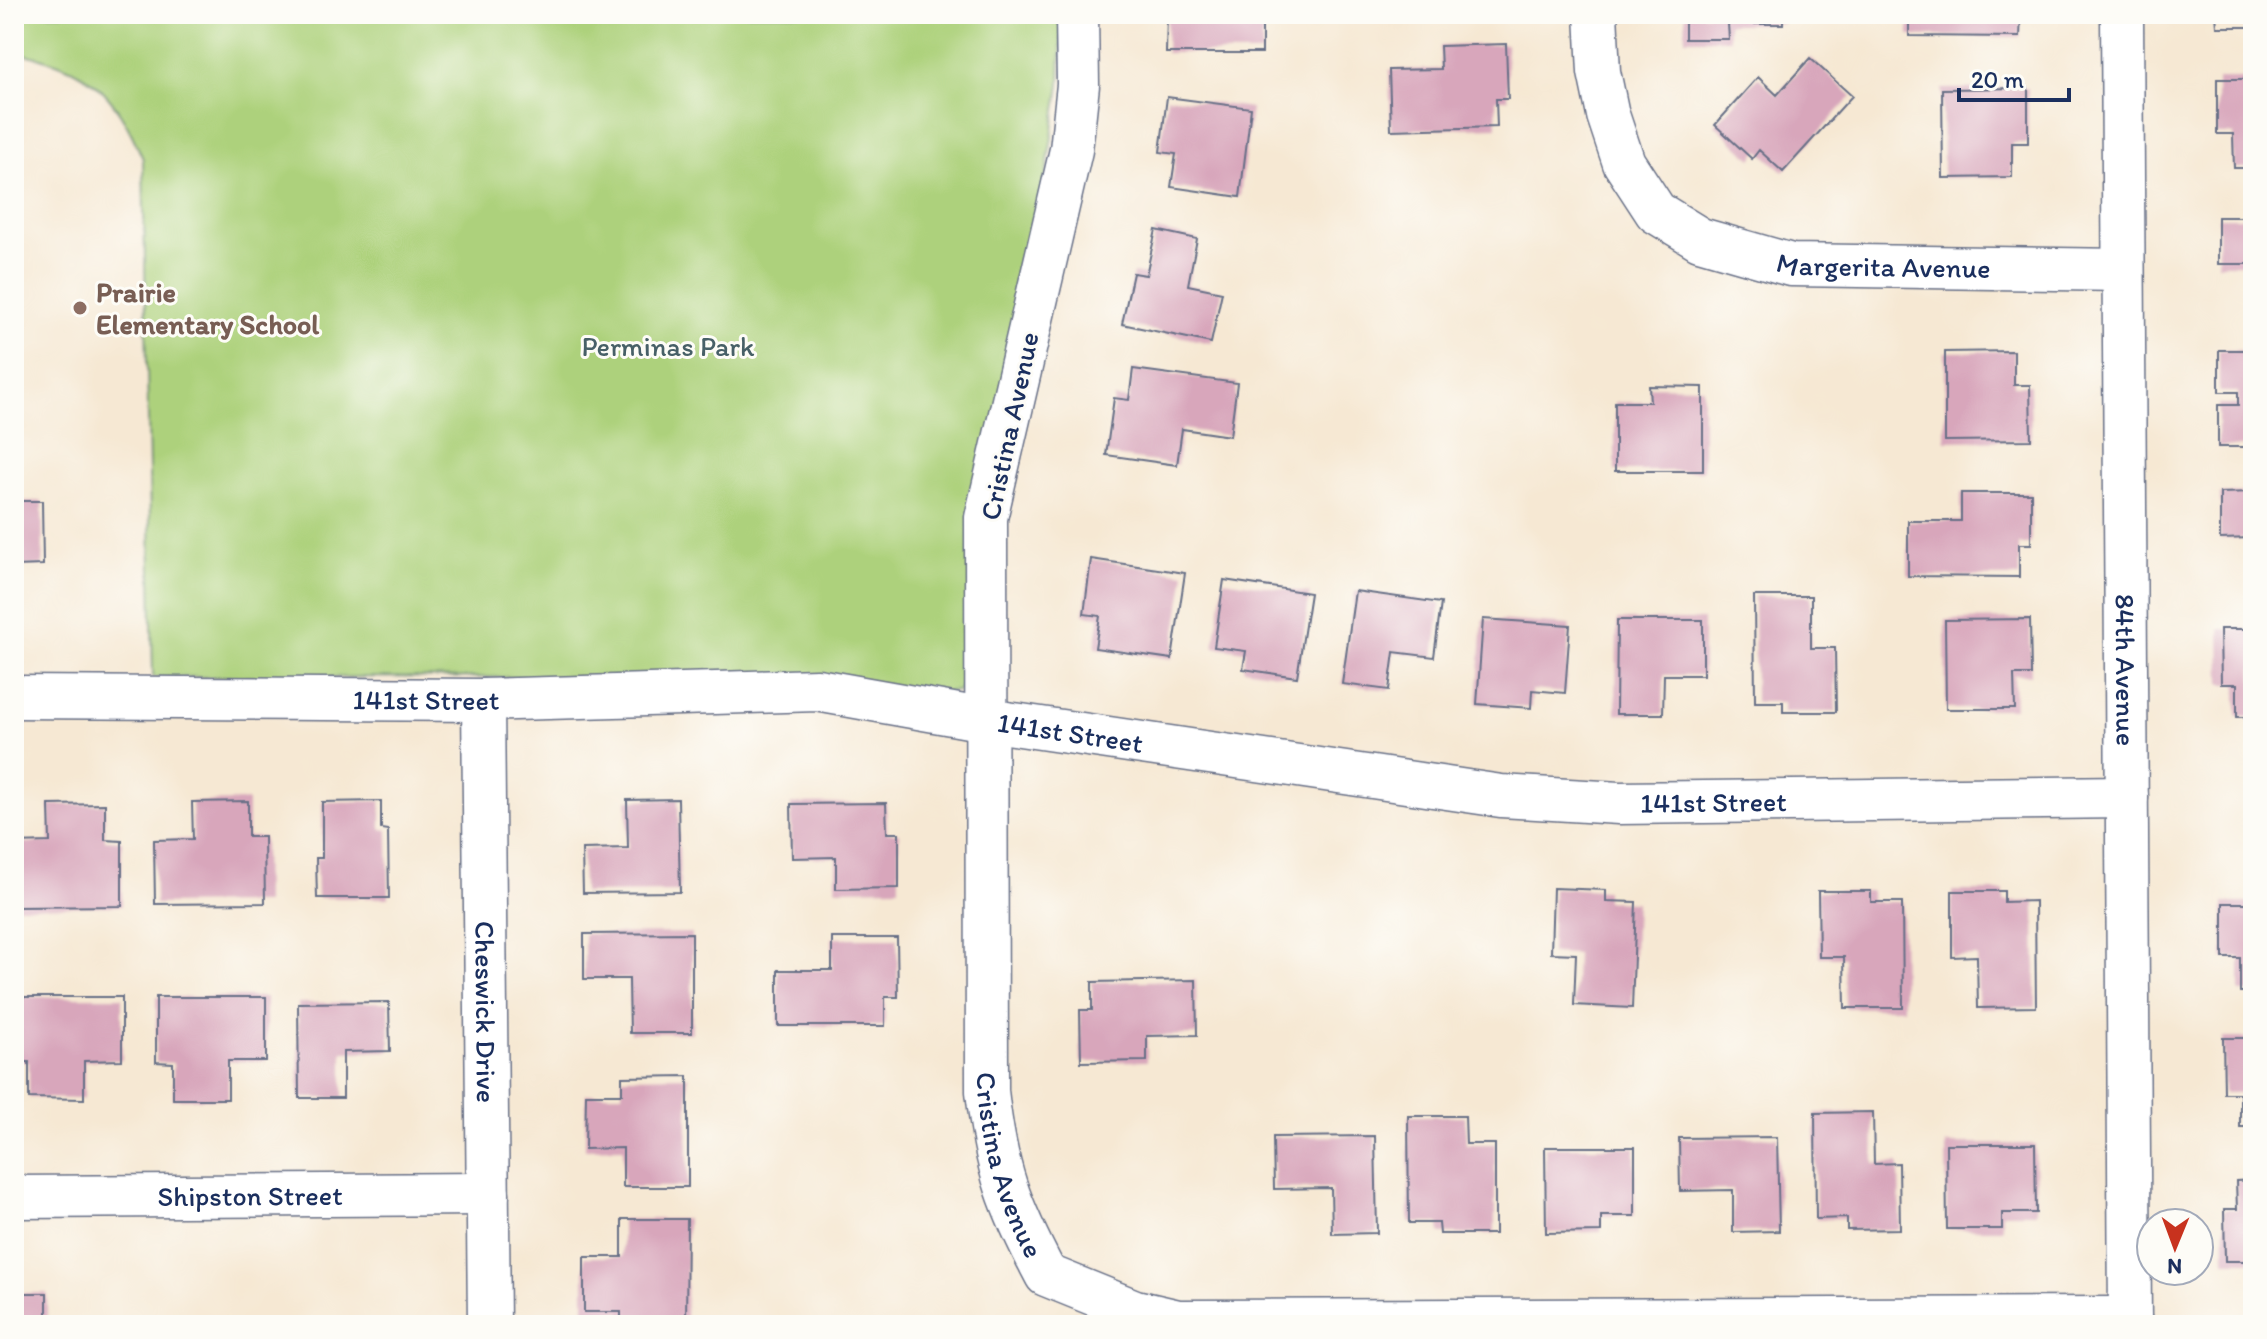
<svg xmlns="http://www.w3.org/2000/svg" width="2267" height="1339" font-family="Itim,sans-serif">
<rect width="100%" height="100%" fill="#fdfcf7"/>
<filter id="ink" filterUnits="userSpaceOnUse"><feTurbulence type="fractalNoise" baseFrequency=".0125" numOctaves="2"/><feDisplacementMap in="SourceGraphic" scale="16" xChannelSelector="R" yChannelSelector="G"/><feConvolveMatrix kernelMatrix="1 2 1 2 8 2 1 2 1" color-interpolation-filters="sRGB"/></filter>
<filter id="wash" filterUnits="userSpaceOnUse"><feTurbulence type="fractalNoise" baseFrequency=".006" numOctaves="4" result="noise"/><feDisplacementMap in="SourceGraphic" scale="32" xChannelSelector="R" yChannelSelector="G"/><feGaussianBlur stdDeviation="1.8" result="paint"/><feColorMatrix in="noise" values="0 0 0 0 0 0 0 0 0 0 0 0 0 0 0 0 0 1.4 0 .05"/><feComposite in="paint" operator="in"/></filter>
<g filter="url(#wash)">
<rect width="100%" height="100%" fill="#f6e8d3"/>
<path fill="#add17b" stroke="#64806c" stroke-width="2" d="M14,14H1062L1060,85L969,672L959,691L932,693L776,678L153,677L143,159C113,89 90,67 14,52Z"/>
<g id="blocks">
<path fill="#d8a6bb" d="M1167,14H1262V53H1166Z
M1685,14H1783V24H1728L1729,39H1685Z
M1909,14H2021L2020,37L1909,36Z
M2216,14H2253V27H2217Z
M1506,44L1508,99H1496L1497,127L1391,130L1389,70L1441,69L1440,46Z
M1810,58L1852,96L1783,172L1759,150L1752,159L1715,125L1758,77L1777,95Z
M2217,79H2253V168H2234L2233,134H2217Z
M2028,88V143H2012V177L1943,178L1942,89Z
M1167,97L1251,108L1240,197L1171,187L1176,154L1160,152Z
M2218,217H2253V264H2218Z
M1156,230L1197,239L1188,285L1222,292L1211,343L1122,324L1133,273L1146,275Z
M2219,350H2253V447H2218V405H2238V392H2219Z
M2014,351V385H2030L2031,440L1945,441V352Z
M1133,369L1237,383L1230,436L1182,429L1177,465L1106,455L1114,398L1129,400Z
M1649,386L1703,387V471H1615V402H1650Z
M2253,492V538L2220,539V493Z
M1961,493H2031V544H2019V577L1908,576V521H1961Z
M14,501H42L43,565L14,566Z
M1091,559L1185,573L1172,659L1095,648L1100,616L1084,614Z
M1224,580L1310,593L1297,677L1243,669L1246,651L1214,647Z
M1355,591L1441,603L1434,657L1394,652L1389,690L1342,684Z
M1754,596H1811V648H1835L1836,712H1783V702H1755Z
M1483,619L1570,625L1565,693L1532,690L1531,708L1477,704Z
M2030,619L2031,675H2014L2015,709H1946L1945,620Z
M1617,620H1703V675H1664L1663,714H1616Z
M2220,629H2253V717H2237V684H2221Z
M678,799L680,892L583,893L582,849L628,848L627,800Z
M248,801V837H264L265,903L155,904L154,840L193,839L192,802Z
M381,801V829L388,830L389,898H317L316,858H322V802Z
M886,803L887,833H899V888L836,889V857L792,858L791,804Z
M105,804V840L122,841V906L14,907V843L50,842L49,805Z
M1553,888L1606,890V901L1636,902L1632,1008L1574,1005L1576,954L1551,953Z
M1818,891H1871V902H1902L1903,1008H1845L1844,957H1819Z
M1952,891H2004V902L2035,901L2036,1007L1978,1008L1977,956L1952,957Z
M2223,903H2253V992H2240V958H2223Z
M692,933V1033H630L629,979H584V934Z
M832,938H897L898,997H885V1026H778V970H832Z
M1196,980L1197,1035L1147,1036V1061L1081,1062L1080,1010H1092V982Z
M14,997H122V1060L84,1061V1099L29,1098V1062H14Z
M156,997H266V1061H228V1099H173V1063L156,1062Z
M389,1002L390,1051L343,1052V1098H299L298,1003Z
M2223,1038H2253V1127H2240V1093H2224Z
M688,1076V1187H623V1148L585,1149L586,1094H622V1077Z
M1873,1112L1874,1164L1899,1163L1900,1229L1847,1230V1218L1816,1219L1815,1113Z
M1408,1116H1465L1466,1144H1495V1234H1440L1439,1223H1409Z
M1375,1136L1377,1233L1332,1234L1331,1188L1274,1189L1273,1137Z
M1777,1137L1779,1231L1733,1232V1190L1680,1191L1679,1138Z
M1946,1144H2035L2036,1213H2002V1229H1947Z
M1545,1147H1635V1216H1601V1232L1546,1233Z
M2253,1180V1261H2225L2224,1209H2237L2236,1181Z
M622,1219H687L686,1325H621V1312H584V1257H622Z
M14,1293H47V1325H14Z"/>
</g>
</g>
<g filter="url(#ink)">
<use href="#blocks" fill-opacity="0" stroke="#687087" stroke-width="2"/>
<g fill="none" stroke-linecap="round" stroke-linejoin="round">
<defs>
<g id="minor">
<path id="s1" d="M1077,14L1078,85L1071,150L986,518L987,1091C996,1170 1009,1205 1046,1275L1135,1311L1178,1321L2130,1318"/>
<path id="s2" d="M1596,14L1599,72L1608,115L1624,163L1656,212L1700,239L1791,265L2123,270"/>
<path id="s3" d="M2122,14L2130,1325"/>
<path id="s4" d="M14,697L483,700L817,690L986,720L1501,796L1619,803L2127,797"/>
<path id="s5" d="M483,700L489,1325"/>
<path id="s6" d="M14,1197L488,1194"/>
</g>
</defs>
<use href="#minor" stroke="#687087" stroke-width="45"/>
<use href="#minor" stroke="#fff" stroke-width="42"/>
</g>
</g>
<circle fill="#8d6e63" stroke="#fdfcf7" stroke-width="3" cx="80" cy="308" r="8"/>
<g text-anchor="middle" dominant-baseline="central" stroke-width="6" stroke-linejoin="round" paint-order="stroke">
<g font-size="28" fill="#1b2f5e" stroke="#fdfcf7">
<text stroke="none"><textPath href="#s2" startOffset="450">Margerita Avenue</textPath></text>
<text transform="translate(1009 426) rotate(-78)">Cristina Avenue</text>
<text stroke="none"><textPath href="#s3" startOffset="656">84th Avenue</textPath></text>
<text stroke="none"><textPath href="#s4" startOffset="412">141st Street</textPath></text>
<text stroke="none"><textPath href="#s4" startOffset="1060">141st Street</textPath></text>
<text stroke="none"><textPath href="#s4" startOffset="1708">141st Street</textPath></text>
<text stroke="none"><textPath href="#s5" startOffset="312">Cheswick Drive</textPath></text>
<text stroke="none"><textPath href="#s1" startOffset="1164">Cristina Avenue</textPath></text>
<text stroke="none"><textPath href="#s6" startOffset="236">Shipston Street</textPath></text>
</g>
<g font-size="28" font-weight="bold" fill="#785e54" stroke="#fdfcf7" text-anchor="start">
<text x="96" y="292">Prairie<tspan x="96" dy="32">Elementary School</tspan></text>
</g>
<g font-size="28" fill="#476067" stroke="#fdfcf7">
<text x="668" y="346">Perminas Park</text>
</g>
</g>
<rect width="2267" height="1339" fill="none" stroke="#fdfcf7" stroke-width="48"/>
<g transform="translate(2175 1247) rotate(181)"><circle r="38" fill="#fdfcf7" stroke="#a3aaba" stroke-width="2"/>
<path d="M0-6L14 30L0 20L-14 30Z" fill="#c8321e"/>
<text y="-12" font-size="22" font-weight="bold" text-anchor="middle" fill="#1b2f5e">N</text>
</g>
<path d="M1959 88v12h110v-12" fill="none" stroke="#1b2f5e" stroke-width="4"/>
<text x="1971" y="88" font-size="24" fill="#1b2f5e" stroke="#fdfcf7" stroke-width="6" paint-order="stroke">20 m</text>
</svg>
